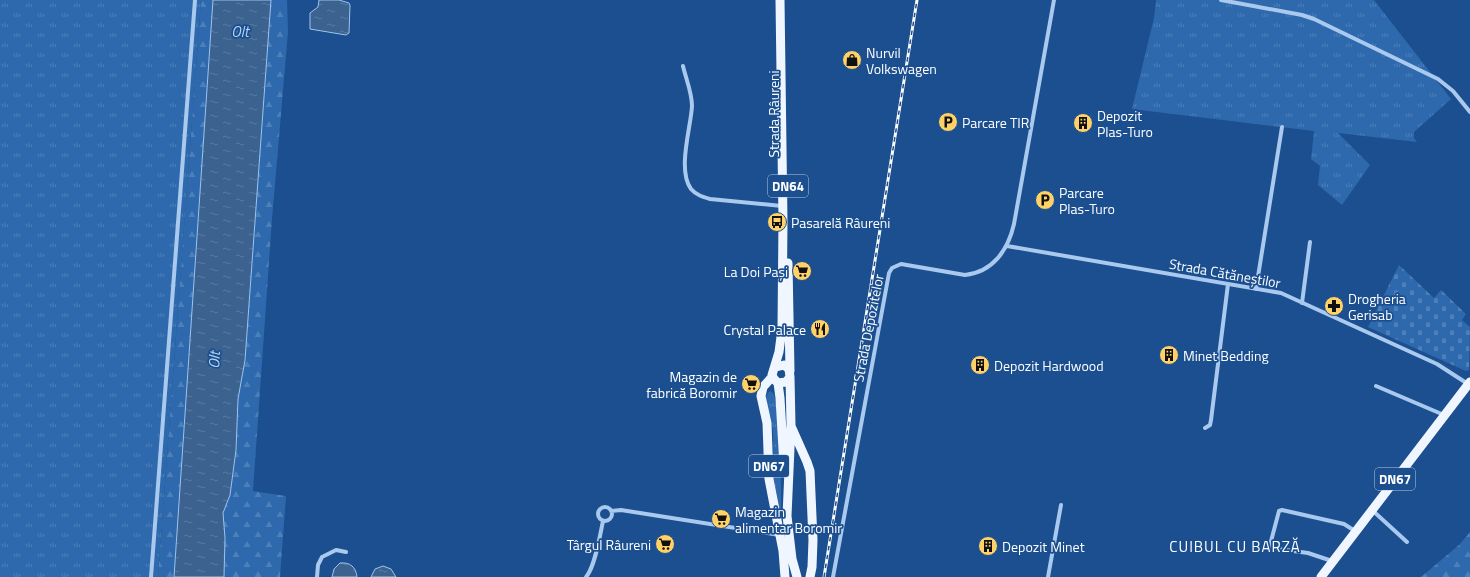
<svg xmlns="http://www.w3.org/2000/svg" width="1470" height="577" font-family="'Titillium Web',sans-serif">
<defs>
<pattern id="grass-tufts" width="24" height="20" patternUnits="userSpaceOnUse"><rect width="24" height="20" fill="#2e69ad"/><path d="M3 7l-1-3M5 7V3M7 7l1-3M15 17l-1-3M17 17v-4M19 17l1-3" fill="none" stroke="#4d80b9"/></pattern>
<pattern id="forest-firs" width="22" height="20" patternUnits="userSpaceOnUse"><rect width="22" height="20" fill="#2e69ad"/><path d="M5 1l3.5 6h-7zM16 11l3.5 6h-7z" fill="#4d80b9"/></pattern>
<pattern id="cemetery-stones" width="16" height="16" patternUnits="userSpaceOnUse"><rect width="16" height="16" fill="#2e69ad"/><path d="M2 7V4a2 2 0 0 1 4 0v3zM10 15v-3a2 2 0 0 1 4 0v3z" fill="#4d80b9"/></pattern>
<pattern id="water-ripples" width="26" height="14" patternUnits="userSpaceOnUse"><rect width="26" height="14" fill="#3c6290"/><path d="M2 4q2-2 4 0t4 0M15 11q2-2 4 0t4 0" fill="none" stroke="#597aa1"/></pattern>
</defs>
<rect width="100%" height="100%" fill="#1b4f8f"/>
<path fill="url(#grass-tufts)" d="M0,0H201L158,577H0Z
M1156,0H1374L1451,99L1414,132V138L1417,142L1338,133L1370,165L1342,205L1318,185L1320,166L1311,159L1314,131L1132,109L1154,18Z
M770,391L774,394L777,407L781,484V511L780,512C768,485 776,452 772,424C771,414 764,404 767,394Z"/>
<path fill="url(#forest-firs)" d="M201,0H213L174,577H158Z
M271,0H287L288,32L272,219L253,491L286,496L280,577H224L225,561L223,513L230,494L236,450L238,399L245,360Z
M1470,532V577H1421L1459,545Z"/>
<path fill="url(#cemetery-stones)" d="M1399,265L1434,298L1441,290L1466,314L1462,320L1470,327L1469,370L1466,371L1368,327Z"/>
<path fill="url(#water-ripples)" stroke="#9cc4f0" d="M213,0H271L245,360L238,399L236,450L230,495L223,513L225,538L224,577H174Z
M319,0H339L349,3L350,5L349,33L346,35L310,29V13L318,7Z
M340,563C350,562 356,567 357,577H332L334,569Z
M383,566L391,569L396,577H371L375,569Z"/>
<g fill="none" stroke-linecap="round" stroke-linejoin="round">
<path stroke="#a9c9ee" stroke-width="4" d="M1221,0L1302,15L1314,19L1438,79L1453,91L1470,112
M683,66C686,79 692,93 692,106C691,127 677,170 691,189C696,195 703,197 710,199L782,206
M1007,246L1281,293L1437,364L1468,384
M1256,289L1282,127
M1302,303L1310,242
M1376,386L1444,415
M1205,428L1210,425L1211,420L1228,284
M598 514a7 7 0 1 1 14 0a7 7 0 1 1-14 0Z
M1372,510L1407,542
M611,511L621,510L780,535
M1332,561L1308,553L1271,548L1270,545L1279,511L1282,510L1344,524L1355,531
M151,577L195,0
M317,577L318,565L322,557L336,550L346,552
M586,577C595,567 600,535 603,521
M833,577L889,273L892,268L901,264L965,275C993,272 1008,250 1014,224L1054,0
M1048,577L1061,505"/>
<path stroke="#f0f6ff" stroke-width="9" d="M788,263L790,371
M776,367L784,365L789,369L790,377L786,382L778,383L774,379L772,375L779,352L782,329L783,221L780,0
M772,377L763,387L761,396L767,423L769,479L783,551L785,577
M790,377L791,425L787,516L792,559L797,577
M778,383L780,398L784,466
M791,426L807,462L810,471L813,540L812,567L810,577
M1321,577L1470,382"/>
<defs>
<path id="rail" d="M824,577L917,0"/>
</defs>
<use href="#rail" stroke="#fff" stroke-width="3"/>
<use href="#rail" stroke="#1b4f8f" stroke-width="1.5" stroke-dasharray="4.5" stroke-linecap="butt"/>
</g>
<defs>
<symbol id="shop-disc" viewBox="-11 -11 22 22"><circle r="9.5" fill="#ffd166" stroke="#1b4f8f"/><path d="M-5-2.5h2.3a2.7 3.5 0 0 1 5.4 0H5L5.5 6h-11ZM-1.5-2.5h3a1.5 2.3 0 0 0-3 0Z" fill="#111"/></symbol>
<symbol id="parking-disc" viewBox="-11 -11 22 22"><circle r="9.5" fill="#ffd166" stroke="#1b4f8f"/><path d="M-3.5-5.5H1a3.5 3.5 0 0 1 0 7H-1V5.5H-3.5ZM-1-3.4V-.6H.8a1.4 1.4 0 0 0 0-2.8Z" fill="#111"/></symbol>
<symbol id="building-disc" viewBox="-11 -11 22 22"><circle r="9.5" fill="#ffd166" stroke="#1b4f8f"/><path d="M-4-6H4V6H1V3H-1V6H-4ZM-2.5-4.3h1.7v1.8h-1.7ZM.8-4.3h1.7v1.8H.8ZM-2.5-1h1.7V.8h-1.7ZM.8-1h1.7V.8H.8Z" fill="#111"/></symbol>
<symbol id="bus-disc" viewBox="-11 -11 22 22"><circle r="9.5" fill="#ffd166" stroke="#1b4f8f"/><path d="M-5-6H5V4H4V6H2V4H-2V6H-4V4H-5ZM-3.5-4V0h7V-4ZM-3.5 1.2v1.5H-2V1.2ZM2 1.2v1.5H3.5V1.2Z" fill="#111"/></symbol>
<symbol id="supermarket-disc" viewBox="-11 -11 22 22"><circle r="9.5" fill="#ffd166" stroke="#1b4f8f"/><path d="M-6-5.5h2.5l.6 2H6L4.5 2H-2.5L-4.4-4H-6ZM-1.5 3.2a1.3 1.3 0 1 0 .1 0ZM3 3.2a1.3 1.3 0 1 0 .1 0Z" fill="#111"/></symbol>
<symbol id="pharmacy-disc" viewBox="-11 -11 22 22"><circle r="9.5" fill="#ffd166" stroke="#1b4f8f"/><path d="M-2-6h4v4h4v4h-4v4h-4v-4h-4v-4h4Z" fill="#111"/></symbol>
<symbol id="restaurant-disc" viewBox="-11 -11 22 22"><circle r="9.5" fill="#ffd166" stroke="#1b4f8f"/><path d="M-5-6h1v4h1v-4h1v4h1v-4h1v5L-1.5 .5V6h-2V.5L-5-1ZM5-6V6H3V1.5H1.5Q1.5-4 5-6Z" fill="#111"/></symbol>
</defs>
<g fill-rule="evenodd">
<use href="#shop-disc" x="841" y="49" width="22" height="22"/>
<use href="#parking-disc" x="937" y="111" width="22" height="22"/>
<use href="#building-disc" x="1072" y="112" width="22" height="22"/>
<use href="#parking-disc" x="1034" y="189" width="22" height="22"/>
<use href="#bus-disc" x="766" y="211" width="22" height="22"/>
<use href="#supermarket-disc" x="791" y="260" width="22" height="22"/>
<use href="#pharmacy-disc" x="1323" y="295" width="22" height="22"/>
<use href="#restaurant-disc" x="809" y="318" width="22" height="22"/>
<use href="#building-disc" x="1158" y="344" width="22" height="22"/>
<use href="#building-disc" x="969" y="354" width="22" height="22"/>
<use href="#supermarket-disc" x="740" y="373" width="22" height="22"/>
<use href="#supermarket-disc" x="710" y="508" width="22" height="22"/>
<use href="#supermarket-disc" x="654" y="533" width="22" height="22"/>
<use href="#building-disc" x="977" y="535" width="22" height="22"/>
</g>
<g text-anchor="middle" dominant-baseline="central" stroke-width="3.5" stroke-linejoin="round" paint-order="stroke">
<g fill="#1b4f8f" stroke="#bbcadd" stroke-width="1">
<rect x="768" y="175" width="40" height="22" rx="3"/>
<rect x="749" y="455" width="40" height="22" rx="3"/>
<rect x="1375" y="468" width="40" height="22" rx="3"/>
</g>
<g font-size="13" font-weight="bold" fill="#fff">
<text x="788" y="186">DN64</text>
<text x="769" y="466">DN67</text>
<text x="1395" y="479">DN67</text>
</g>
<g font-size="14" fill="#fff" stroke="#1b4f8f" text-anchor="start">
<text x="866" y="52">Nurvil<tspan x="866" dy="16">Volkswagen</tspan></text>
<text x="1097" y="115">Depozit<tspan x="1097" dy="16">Plas-Turo</tspan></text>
<text x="962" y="122">Parcare TIR</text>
<text x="1059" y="192">Parcare<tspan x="1059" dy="16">Plas-Turo</tspan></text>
<text x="791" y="222">Pasarelă Râureni</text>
<text x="788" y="271" text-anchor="end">La Doi Pași</text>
<text x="1348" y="298">Drogheria<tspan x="1348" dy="16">Gerisab</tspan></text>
<text x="806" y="329" text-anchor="end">Crystal Palace</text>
<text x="1183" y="355">Minet Bedding</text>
<text x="994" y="365">Depozit Hardwood</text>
<text x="737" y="376" text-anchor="end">Magazin de<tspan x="737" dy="16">fabrică Boromir</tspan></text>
<text x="735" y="511">Magazin<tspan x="735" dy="16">alimentar Boromir</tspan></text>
<text x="651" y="544" text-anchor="end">Târgul Râureni</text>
<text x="1002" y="546">Depozit Minet</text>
</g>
<g font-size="14" fill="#fff" stroke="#1b4f8f">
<text transform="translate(773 114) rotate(-90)">Strada Râureni</text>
<text transform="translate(1225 273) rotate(10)">Strada Cătăneștilor</text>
<text transform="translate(868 328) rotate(-79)">Strada Depozitelor</text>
</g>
<g font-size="15" font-style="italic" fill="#b5d3f5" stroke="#1b4f8f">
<text x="240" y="31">Olt</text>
<text transform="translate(214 360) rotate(-86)">Olt</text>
</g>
<g font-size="15" letter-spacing="1" fill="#fff" stroke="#1b4f8f">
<text x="1235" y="546">CUIBUL CU BARZĂ</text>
</g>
</g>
</svg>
